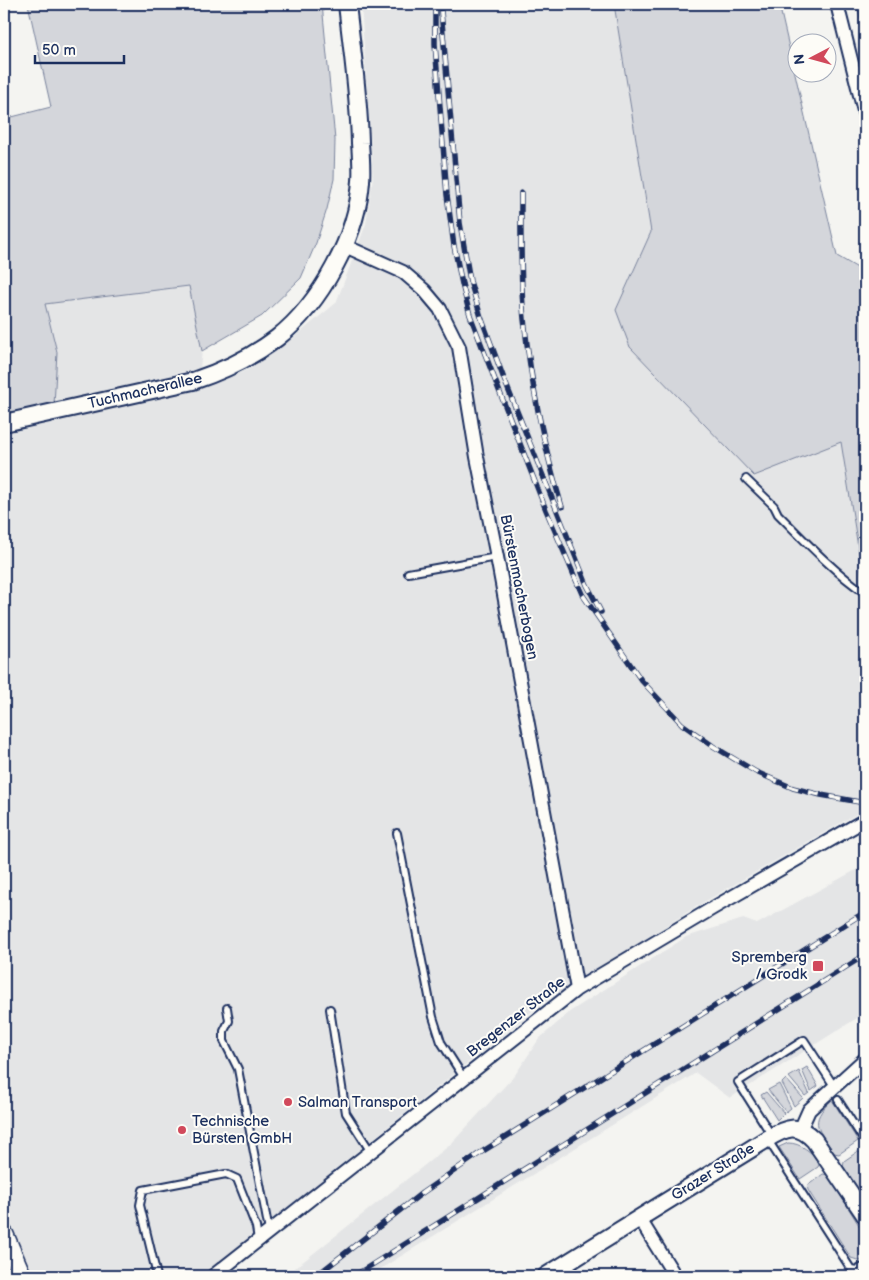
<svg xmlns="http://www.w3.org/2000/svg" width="869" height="1280" font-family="'Balsamiq Sans',sans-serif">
<rect width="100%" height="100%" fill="#f4f4f1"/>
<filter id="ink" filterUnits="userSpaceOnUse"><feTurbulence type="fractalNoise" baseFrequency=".02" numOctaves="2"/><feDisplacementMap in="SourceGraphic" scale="10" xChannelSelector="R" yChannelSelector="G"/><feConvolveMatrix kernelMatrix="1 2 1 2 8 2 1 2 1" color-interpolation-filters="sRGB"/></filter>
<g filter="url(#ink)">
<path fill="#e4e5e6" d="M361,4H614L651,232L616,310L841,441L863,578L865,580V809L699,905L540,1005L202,1276H32L4,1212V434L218,382L247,370L292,339L336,303L366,224L373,177Z
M190,286L202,351L200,368L54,405L57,352L44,304Z
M865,865V1013L730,1098L696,1073L369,1276H285L450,1145L515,1075L539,1039L571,1011L686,937L743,919L757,924Z"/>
<path fill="#d4d6db" stroke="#78829c" d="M28,4H322L335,140L334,179L327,209L316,243L301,278L262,316L202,351L189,286L45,304L57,352L54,405L4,417V119L51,107Z
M614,4H779L837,256L861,270L865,268V580L863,578L841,442L754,476L630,347L616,310L651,232Z
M857,4H865V42Z
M807,1067L818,1086L811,1091L802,1070Z
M799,1071L809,1093L805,1096L789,1077Z
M786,1079L803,1098L794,1106L782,1083Z
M779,1084L791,1108L786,1112L768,1090Z
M766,1092L784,1113L777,1120L761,1095Z
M832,1100L858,1141L839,1154L834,1153C819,1129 807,1123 832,1100Z
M788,1143C801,1143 811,1152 820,1162L818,1167L800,1179L779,1147Z
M857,1152L865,1153V1199L843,1166L844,1161Z
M823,1174L828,1175L865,1235V1258L861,1261L851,1258L808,1190L807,1186Z"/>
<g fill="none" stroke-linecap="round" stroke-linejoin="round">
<defs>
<path id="service" d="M746,479L774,506L778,514C806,542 833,571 865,593
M408,573L497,557
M397,833L433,1017L441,1042L464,1078
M227,1008L229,1021L224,1031V1041L238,1069L269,1231
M330,1009L346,1113L371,1152
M838,1100L865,1142
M772,1136L738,1082L804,1040L834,1086
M768,1140L851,1269L857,1270L865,1266
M157,1276L140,1205L143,1190L226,1174L237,1179L256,1227L258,1240"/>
<path id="minor" d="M837,4L865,115
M345,246L403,272L424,290L440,309L459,347L477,457L497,557L577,989
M800,1130L809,1110L865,1059
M639,1218L675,1276
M213,1276L577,989L713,908L865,820"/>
<path id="tertiary" d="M4,423L193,381C223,371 252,357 277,338C321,303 357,237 361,181C362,169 361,156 360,143C359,97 352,50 347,4
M546,1276L767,1139C787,1127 797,1123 814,1140L865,1215"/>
<path id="secondary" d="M4,1234L22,1276"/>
</defs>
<use href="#service" stroke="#1b2f5e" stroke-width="10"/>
<use href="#minor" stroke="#1b2f5e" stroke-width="16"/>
<use href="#tertiary" stroke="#1b2f5e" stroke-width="20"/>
<use href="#secondary" stroke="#1b2f5e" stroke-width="21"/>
<use href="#service" stroke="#fdfcf7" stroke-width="6"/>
<use href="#minor" stroke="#fdfcf7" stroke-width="12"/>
<use href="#tertiary" stroke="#fdfcf7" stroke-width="16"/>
<use href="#secondary" stroke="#fdfcf7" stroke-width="18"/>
<defs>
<path id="rail" d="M435,4V44L447,195L454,246L462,284L470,315L495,380L546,510L582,594L641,680L682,724L713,746L756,772L793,788L821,795L865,803
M441,11L460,223L470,281L481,317L504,379L587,585L601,612
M521,193C521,235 520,278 524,319C531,384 543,444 562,507
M316,1276L422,1193L480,1153L865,912
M354,1276L865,955"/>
</defs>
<use href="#rail" stroke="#1b2f5e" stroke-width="5.5"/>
<use href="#rail" stroke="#fdfcf7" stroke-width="4" stroke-dasharray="11" stroke-linecap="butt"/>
</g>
</g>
<g fill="#d1495b" stroke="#fdfcf7" stroke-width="2">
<rect x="812" y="960" width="12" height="12" rx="2.5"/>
<circle cx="288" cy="1102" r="5"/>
<circle cx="182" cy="1130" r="5"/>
</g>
<g text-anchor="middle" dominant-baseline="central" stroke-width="4" stroke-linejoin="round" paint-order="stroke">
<g font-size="15" fill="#1b2f5e" stroke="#fdfcf7">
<text transform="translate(145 391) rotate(-13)">Tuchmacherallee</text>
<text transform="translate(519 587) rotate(79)">Bürstenmacherbogen</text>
<text transform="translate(516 1017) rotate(-38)">Bregenzer Straße</text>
<text transform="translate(713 1172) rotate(-32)">Grazer Straße</text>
</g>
<g font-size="15" fill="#1b2f5e" stroke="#fdfcf7" text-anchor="start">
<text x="807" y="957" text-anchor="end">Spremberg<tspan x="807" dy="17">/ Grodk</tspan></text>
<text x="298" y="1102">Salman Transport</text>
<text x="192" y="1121">Technische<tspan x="192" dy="17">Bürsten GmbH</tspan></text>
</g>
</g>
<rect width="869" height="1280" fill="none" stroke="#fdfcf7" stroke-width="20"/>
<rect x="10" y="10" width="849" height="1260" fill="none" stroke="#1b2f5e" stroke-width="2" filter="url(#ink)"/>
<g transform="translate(812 58) rotate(264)"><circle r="24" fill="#fdfcf7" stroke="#a3aaba"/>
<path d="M0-4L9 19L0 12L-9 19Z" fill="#d1495b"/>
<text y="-8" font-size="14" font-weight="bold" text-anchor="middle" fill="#1b2f5e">N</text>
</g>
<path d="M35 55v8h89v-8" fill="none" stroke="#1b2f5e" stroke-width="2.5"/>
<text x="42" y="55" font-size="15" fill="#1b2f5e" stroke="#fdfcf7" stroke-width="4" paint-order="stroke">50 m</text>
</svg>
